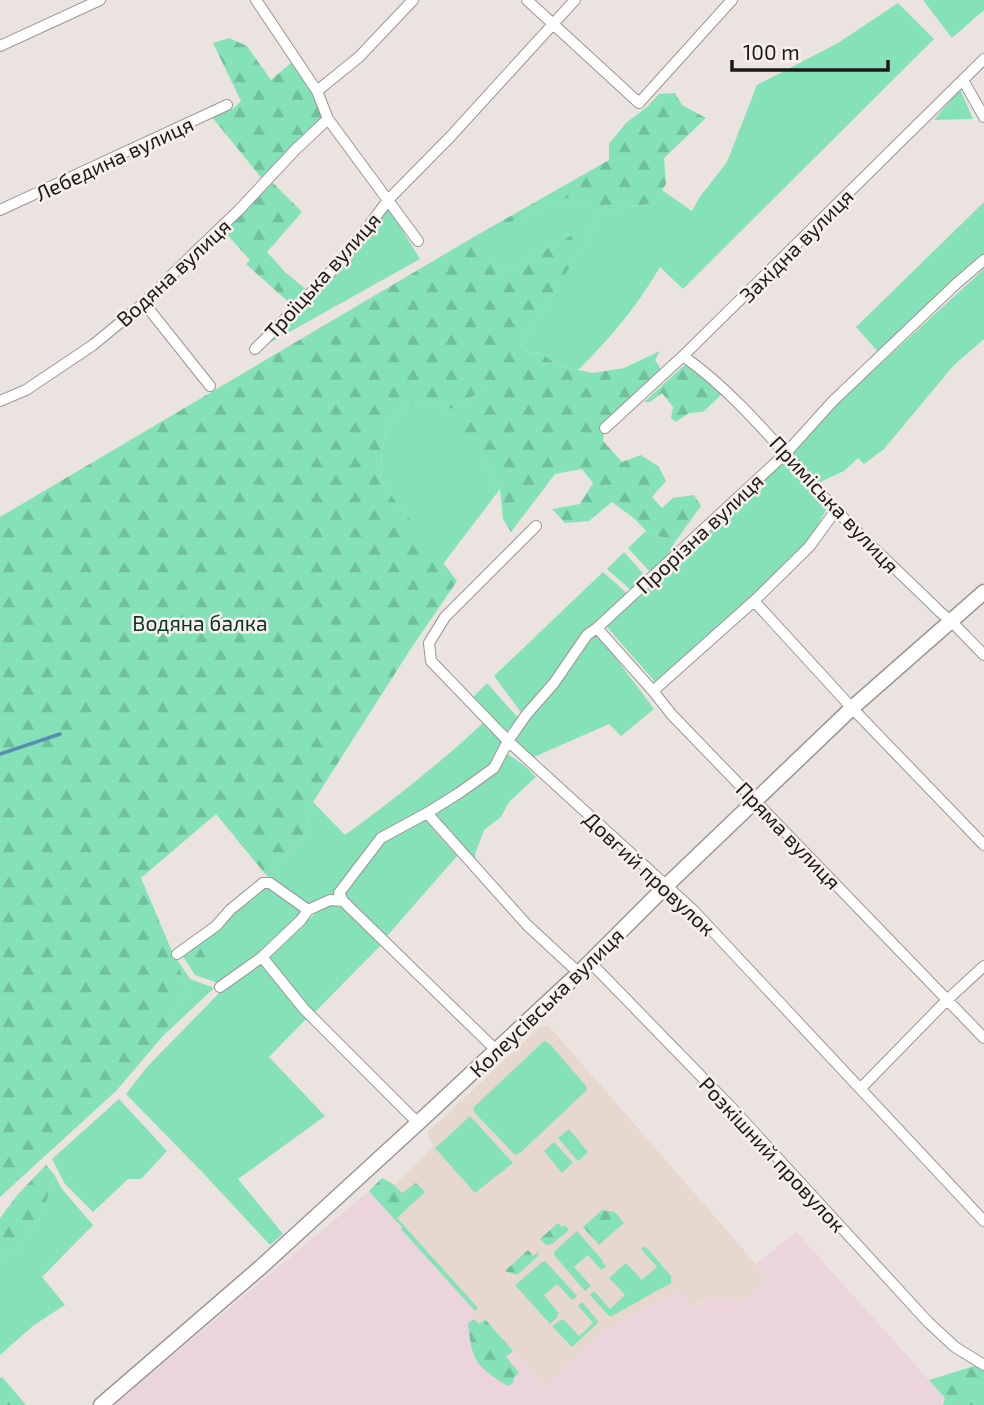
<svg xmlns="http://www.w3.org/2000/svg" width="984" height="1405" font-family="'Exo 2',sans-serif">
<defs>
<pattern id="forest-firs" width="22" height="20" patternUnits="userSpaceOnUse" patternTransform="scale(1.75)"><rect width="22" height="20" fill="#84e1b8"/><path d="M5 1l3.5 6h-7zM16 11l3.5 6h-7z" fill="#71c09d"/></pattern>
</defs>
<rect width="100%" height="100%" fill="#ebe3df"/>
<path fill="#e7d8cf" d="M541,1026H549L770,1280L741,1300L699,1302L693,1308L678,1291L591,1343L544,1387L486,1319L479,1325L470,1315L475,1311L369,1191L382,1178L395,1184L433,1147L427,1133Z"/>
<path fill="#ecd4dc" d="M369,1191L475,1311L471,1315L478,1324L485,1319L544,1387L604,1331L678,1291L693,1308L706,1299H742L770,1280L756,1264L796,1232L945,1398L943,1405H114Z"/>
<path fill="#84e1b8" d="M923,0H984V10L952,38Z
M898,3L934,39L683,289L660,267C638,305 609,340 578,370L559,366L542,354L529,353L520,345L599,221L501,274L472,238L567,198L604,211L631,206L652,204L662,190L692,211L699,198L727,162L757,85L838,43Z
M960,89L973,119L934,120Z
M984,202V258L880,354L856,327Z
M388,207L420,259L268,344L334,277L356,251Z
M984,269V339L954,365L884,449L864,464L858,458L844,471L818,483L789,457L838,403Z
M507,381L481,457L500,489L443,564L380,481L382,450L387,428L399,409L425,404L451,409L478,393Z
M784,460L827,508L808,543L742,607L656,683L607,627L726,511Z
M646,531L675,542L667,558L652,574L628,548Z
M624,552L647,578L632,591L607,569Z
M603,572L629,595L523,715L494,676Z
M597,633L654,709L621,736L609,724L534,757L512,740L552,692L589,639Z
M487,683L519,719L505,733L473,697Z
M485,721L504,741L491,766L431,806L377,834L335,894L308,906L266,875L303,838L313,802L345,835C394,799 441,763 485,721Z
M505,752L525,766L536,777L509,802L501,817L484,830L475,854L476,860L431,813L462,795Z
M425,820L457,856L387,936L343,894L385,840Z
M267,886L303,912L264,949L218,983L212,981V972L199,945L212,936L233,915Z
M328,905H343L381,945L315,1012L309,1007L268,957L319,910Z
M172,952L190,979L214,988L163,1036L187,987Z
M262,963L306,1019L269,1057L325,1116L238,1179L283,1234L270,1245L205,1175L126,1094L148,1066L222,990Z
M544,1041L550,1044L586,1086L587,1090L520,1153L515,1155L475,1113L473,1108Z
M119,1099L167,1151L141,1179H128L93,1212L65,1184L52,1159Z
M470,1116L513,1163L475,1193L435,1148Z
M569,1129L588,1152L578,1161L558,1138Z
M554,1142L573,1163L562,1173L544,1151Z
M54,1174L61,1188L93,1225L42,1277L65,1305L34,1325L0,1355V1261L18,1248L44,1210Z
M397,1218L478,1308L475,1311L401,1229L402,1227L395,1220Z
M577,1231L603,1261L602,1262L606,1266L601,1270L588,1255L574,1267L591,1286L585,1291L554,1255L555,1251Z
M645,1246L671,1276V1283L612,1316H609L590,1295L594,1291L610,1309L625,1295L609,1278L626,1263L642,1280L657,1267L641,1249Z
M545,1261L577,1296L572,1300L557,1284L544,1295L559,1313L557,1315L558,1317L550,1324L515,1285L542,1262Z
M582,1302L599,1322L572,1347L552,1326L563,1319L579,1336L593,1323L578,1306Z"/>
<path fill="url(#forest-firs)" d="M229,38L247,46L271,80L292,62L314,92L324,120L263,180L212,117L234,108L241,101L213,43Z
M675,93L682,105L706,118L664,158L666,184L653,204L631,206L604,211L567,198L473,238L501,274L600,220L520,345L529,353L542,354L559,366L592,373L624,368L660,351L655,360L663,373L605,428L603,441L622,462L641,455L659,467L666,481L652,497L662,508L673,498L694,495L701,506L675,542L646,531L635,519L612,502L589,521L565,523L552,509L580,504L593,483L582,469L555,474L511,532L503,519L500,489L481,457L455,423L505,383L478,393L451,409L425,404L399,409L387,428L382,450L380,481L457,581L410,650L313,802L303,838L266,875L216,814L141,878L187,987L163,1036L116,1091L0,1197V517L472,238L609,160V144L626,123L647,107L659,94Z
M272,182L302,212L267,252L286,273L308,291L293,306L246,264L250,260L223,230Z
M688,362L723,393L703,412L689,413L676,422L671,418L673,407L662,393L650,402H644Z
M199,945L213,972L212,981L195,975L182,955Z
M46,1165L54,1174L44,1210L18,1248L0,1261V1218L19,1193Z
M382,1178L394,1185L402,1193L416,1183L425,1192L395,1220L369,1191Z
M602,1210L615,1212L624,1223L599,1245L583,1227Z
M558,1223L562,1227L565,1225L569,1230L552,1244L546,1245L540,1239Z
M528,1250L533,1256L539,1251L537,1257L517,1275L505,1271Z
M474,1319L479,1324L485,1319L513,1351L506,1357L519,1373L514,1377L513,1383L508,1386C475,1366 472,1361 468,1323Z
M984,1363V1405H943L945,1398L929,1380Z
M2,1377L26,1405H0V1378Z"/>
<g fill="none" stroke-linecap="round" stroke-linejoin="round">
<path stroke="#588cb1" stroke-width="3.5" d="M0,754L60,734"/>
<defs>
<path id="street" d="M256,0L317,91L328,119L418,241
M527,0L639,103L732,0
M0,46L100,0
M963,80L984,117
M317,91L359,57L413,0
M0,210L227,105
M144,303L210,386
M255,349L320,284L351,249L389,199L451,136L575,0
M683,356C744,399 786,458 837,511C870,546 906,578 940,612L951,621L984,655
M0,401L26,390L93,345L144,303L192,255L239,210L295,150L328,119
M605,428L683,356L984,59
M536,526L445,617L429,643L431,661L508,741L694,911L984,1221
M754,601L852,708L984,845
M597,628L653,691L672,715L984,1038
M653,691L754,601L809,547L836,510
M427,813L527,925L579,973
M343,901L496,1050
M177,954L216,926L230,910L263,883H270L308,910
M262,957L304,1009L418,1123
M590,962L731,1107L928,1322L955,1347L984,1365
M220,987L262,957L301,920L308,910L330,900L343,901L339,893L381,838L427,813L459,793L494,768L508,741L526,715L554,683L587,635L597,628L786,453L833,401L957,283L984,260
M861,1088L947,1000L984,966"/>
<path id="secondary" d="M101,1405L261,1267L418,1123L579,973L666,886L852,708L984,592"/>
</defs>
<use href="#street" stroke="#9d9691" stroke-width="12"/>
<use href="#secondary" stroke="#9d9691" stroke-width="17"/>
<use href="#street" stroke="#fff" stroke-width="10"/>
<use href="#secondary" stroke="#fff" stroke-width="14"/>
</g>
<g text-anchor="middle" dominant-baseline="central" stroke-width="5" stroke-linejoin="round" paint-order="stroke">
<g font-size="21" fill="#1c1918" stroke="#f8f0ec">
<text transform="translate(114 158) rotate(-25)">Лебедина вулиця</text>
<text transform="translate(796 245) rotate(-45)">Західна вулиця</text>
<text transform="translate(173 272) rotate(-43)">Водяна вулиця</text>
<text transform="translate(322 275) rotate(-48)">Троїцька вулиця</text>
<text transform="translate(835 504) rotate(47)">Приміська вулиця</text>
<text transform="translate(699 533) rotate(-43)">Прорізна вулиця</text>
<text transform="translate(789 835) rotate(46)">Пряма вулиця</text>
<text transform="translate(650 873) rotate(43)">Довгий провулок</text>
<text transform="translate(546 1002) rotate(-44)">Колеусівська вулиця</text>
<text transform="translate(773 1154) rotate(47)">Розкішний провулок</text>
</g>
<g font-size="21" fill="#083424" stroke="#f8f0ec">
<text x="200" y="622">Водяна балка</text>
</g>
</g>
<path d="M732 60v10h156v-10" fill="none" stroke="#1c1918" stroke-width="3.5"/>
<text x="743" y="60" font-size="21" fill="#1c1918" stroke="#f8f0ec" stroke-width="5" paint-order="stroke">100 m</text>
</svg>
